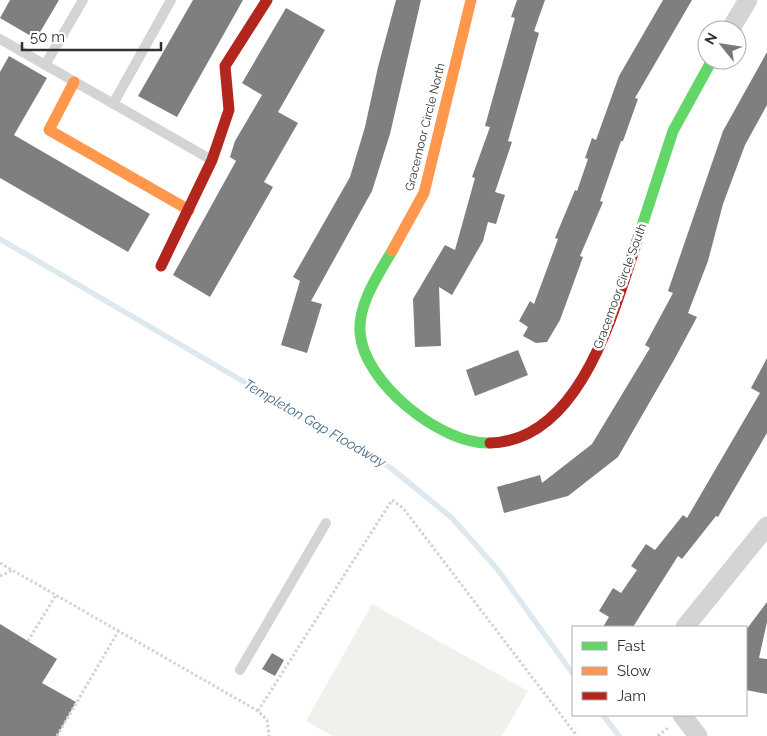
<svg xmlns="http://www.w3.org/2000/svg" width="767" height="736" font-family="Raleway,sans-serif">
<rect width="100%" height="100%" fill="#fff"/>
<path fill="#eff2ec" d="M372,604L528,691L502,736H332L306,721Z"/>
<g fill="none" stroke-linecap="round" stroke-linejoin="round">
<path stroke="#dde8ef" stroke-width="5.5" d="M0,239L391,468L452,518L498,570L573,674
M603,715L619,736"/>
</g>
<path fill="#7f7f7f" d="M10,0H59L36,39L0,18Z
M193,0H243L177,117L138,96Z
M396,0H421L390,134L372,191L311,301L322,304L307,353L281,345L300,281L293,277L350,177L365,127L378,67Z
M517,0H545L534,31L539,33L508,141L512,142L495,192L505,195L496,224L488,222L483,241L452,295L439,287L441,346L415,347L413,299L445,245L455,250L475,178L472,177L490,127L485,126L515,18L511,17Z
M663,0H692L635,98L638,99L623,141H621L600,201L603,202L580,256L583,257L560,320L547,342L536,343L523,336L528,327L519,321L530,301L534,304L558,239L555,238L575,190L577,191L588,159L585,158L592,138L596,140L619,76Z
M286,8L325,30L278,112L298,123L264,182L273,187L210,297L173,275L236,161L230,157L235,141L262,95L242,83Z
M767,52V105L745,145L723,204L708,261L688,313L697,317L674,360L618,457L568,496L504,513L497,487L540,475L542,483L592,444L650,348L645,345L673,293L668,291L723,131Z
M9,56L47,78L14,135L150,214L128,252L0,178V72Z
M518,350L528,375L475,396L466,370Z
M767,358V433L718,517L716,516L682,559L678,556L633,627H603L609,617L599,611L613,588L621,593L637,570L631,566L646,544L655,550L683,515L687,518L760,393L751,388Z
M767,602V622L759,658L767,659V694L746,690V630Z
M0,624L57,659L42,683L76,702L57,736H0Z
M272,653L284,660L275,676L262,669Z"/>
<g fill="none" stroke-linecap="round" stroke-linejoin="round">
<path stroke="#d3d3d3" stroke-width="3" stroke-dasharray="2.5 2.5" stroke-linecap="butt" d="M0,563L258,711L267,720L269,736
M0,576L13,570
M28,641L56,595
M258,711L392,500L403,508L577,736
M57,736L119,630
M658,736L669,727"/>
<path stroke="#d4d4d4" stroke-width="10" d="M0,39L210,159
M45,65L83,0
M113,104L171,0
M240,670L326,523"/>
<path stroke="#d4d4d4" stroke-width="19" d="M730,30L748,0
M685,627L767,526
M682,715L698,736"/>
<path stroke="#63d668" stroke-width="11" d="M637,241L673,131L712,60
M392,251C378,275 358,304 360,332C363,383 442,445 490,443"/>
<path stroke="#ff974d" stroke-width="11" d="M74,82L49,130L189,210
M392,251L424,193L471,0"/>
<path stroke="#b3261e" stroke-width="11" d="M161,266L212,160L229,110L225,66L267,0
M490,443C581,441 614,310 637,241"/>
</g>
<g text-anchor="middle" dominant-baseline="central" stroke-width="5" stroke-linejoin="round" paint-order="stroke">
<g font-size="12" fill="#303030" stroke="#fff">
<text transform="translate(425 127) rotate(-76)">Gracemoor Circle North</text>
<text transform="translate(620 286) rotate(-70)">Gracemoor Circle South</text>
</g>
<g font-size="14" font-style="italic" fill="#476d89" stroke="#fff">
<text transform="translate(315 423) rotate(30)">Templeton Gap Floodway</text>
</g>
</g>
<rect x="572" y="626" width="175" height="90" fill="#ffffff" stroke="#acacac"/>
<rect x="582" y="642" width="25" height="8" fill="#63d668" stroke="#acacac"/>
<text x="617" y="651" font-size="15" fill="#303030">Fast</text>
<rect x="582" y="667" width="25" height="8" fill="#ff974d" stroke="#acacac"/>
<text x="617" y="676" font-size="15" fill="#303030">Slow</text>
<rect x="582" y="692" width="25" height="8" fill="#b3261e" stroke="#acacac"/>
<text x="617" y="701" font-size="15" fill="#303030">Jam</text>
<g transform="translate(722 45) rotate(300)"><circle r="24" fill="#ffffff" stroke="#acacac"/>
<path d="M0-4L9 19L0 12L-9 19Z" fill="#787878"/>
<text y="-8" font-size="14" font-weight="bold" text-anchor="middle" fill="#303030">N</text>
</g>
<path d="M22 42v8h139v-8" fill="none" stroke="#303030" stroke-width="2.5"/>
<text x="30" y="42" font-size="15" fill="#303030" stroke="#ffffff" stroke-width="4" paint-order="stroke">50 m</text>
</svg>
